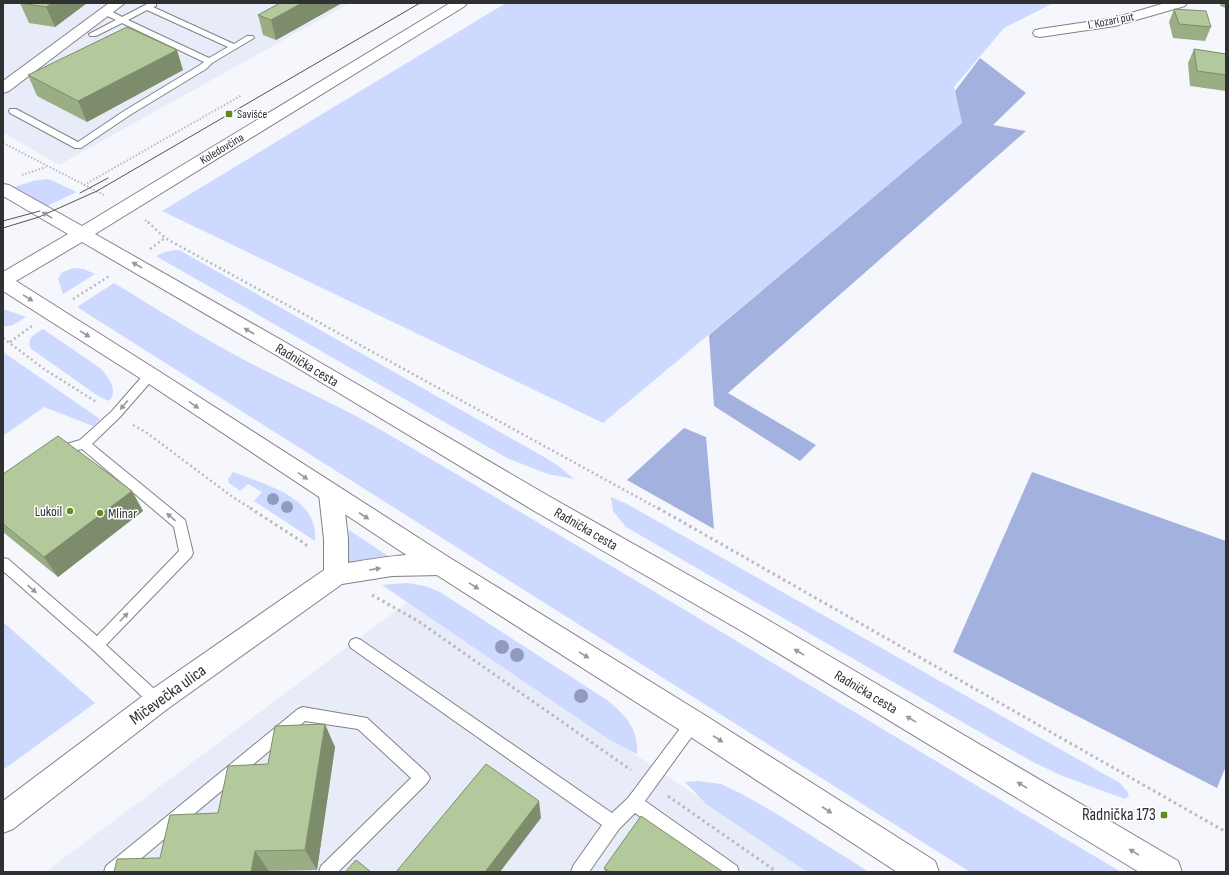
<svg xmlns="http://www.w3.org/2000/svg" width="1229" height="875" font-family="'Sofia Sans Condensed',sans-serif">
<rect width="100%" height="100%" fill="#f5f7fd"/>
<path fill="#e8ecf9" d="M3,3H350L59,165L3,132Z
M409,601L809,872H45Z"/>
<path fill="#cdd9fe" d="M506,3H1053L1004,28L954,87L962,123L603,423L162,211Z
M48,179L53,181L77,192L47,206L14,187L33,181Z
M176,250L181,251L544,457L560,467L574,479L548,474L507,458L156,256L165,252Z
M73,268L84,269L95,274L63,294L58,279L61,273Z
M114,283C154,307 194,333 235,355C285,382 337,404 386,433C633,577 876,726 1121,872H970L77,307Z
M3,309L26,317L13,325L3,327Z
M43,329L100,368C108,376 119,391 109,401L98,396L30,348C27,337 35,334 43,329Z
M3,352L100,419L93,426L44,407L3,436Z
M233,472C266,485 319,497 315,541L254,501L262,492L248,484L240,491L229,483L228,479Z
M611,497L627,504L1120,783L1127,791L1129,796L1125,799L1060,775L1033,762L983,734L626,527L613,511Z
M349,530L388,556L352,566L345,561Z
M407,583L425,586L440,592L607,700C625,714 639,730 637,754L610,740L382,585Z
M3,622L95,703L3,770Z
M698,781L721,784L742,794L777,814L869,872H807L706,804L685,782Z"/>
<path fill="#a3b1df" d="M980,58L1026,93L993,125L1026,131L728,393L816,445L800,461L714,406L709,335L962,123L955,91Z
M684,428L706,437L714,529L627,480Z
M1032,472L1226,541V766L1217,788L953,652Z"/>
<g fill="none" stroke-linecap="round" stroke-linejoin="round">
<defs>
<path id="lane" d="M149,3H156V6L153,7L234,44L247,36H253L254,38L212,63L206,69L130,115L81,148H75L10,113L9,111L10,109H16L78,142L124,111L200,65L204,62L122,23L96,36H90L89,34L116,20L103,14V10H109L122,17ZM147,10L228,47L209,58L128,20Z
M150,371L154,372L156,375L154,378L120,417L92,444L185,520L186,524L193,553L191,557L106,645L162,696L164,701L162,706L157,708L152,706L92,649L3,571V558L8,559L97,636L179,551L174,527L82,449L57,456L53,454L51,451L53,448L80,440L112,411L146,372Z
M356,638L361,640L612,813L628,798L688,718L693,716L698,718L700,723L698,728L645,801L737,866L739,872H717L635,813L619,829L589,872H571L573,866L602,825L351,648L349,644L351,640Z
M303,707L367,718L427,773L430,778L427,783L338,872H319L321,866L411,778L358,729L305,721L125,872H104L106,866L298,709Z"/>
<path id="street" d="M109,3H125L9,91L3,93V81Z
M1165,3H1187L1185,6L1115,26L1040,37L1035,36L1033,33L1035,30L1040,29L1114,18Z
M331,485L339,488L343,494L348,539V563C375,559 424,549 450,558L453,565L450,572L441,575L392,576L342,584L166,710L13,829L3,833V801L148,692L324,570V539L319,494L323,488Z"/>
<path id="secondary" d="M450,3H467L465,6L95,234L290,345L552,498L763,617L1178,861L1182,872H1139L745,633L536,512L276,355L82,242L16,281L157,370L450,558L703,714L935,861L939,872H897L683,732L432,572L143,380L3,291V272L68,234L3,196V184L9,185L82,226Z"/>
</defs>
<use href="#lane" stroke="#818388" stroke-width="2"/>
<use href="#street" stroke="#818388" stroke-width="2"/>
<use href="#secondary" stroke="#818388" stroke-width="2"/>
<path stroke="#b9babf" stroke-width="2" stroke-dasharray="1.5 2" stroke-linecap="butt" d="M3,143L104,195
M22,175L46,167
M84,185L242,95
M145,220L149,223"/>
<path stroke="#b9babf" stroke-width="2.5" stroke-dasharray="2 3" stroke-linecap="butt" d="M148,222L165,238L659,509
M150,249L165,238
M73,299L111,275
M3,338L44,369L98,403
M10,342L32,326
M133,425L147,433L234,498L252,509"/>
<path stroke="#b9babf" stroke-width="3" stroke-dasharray="2.5 3.5" stroke-linecap="butt" d="M250,508L304,543L309,548
M658,508L1226,832
M372,595L418,621L631,770
M668,796L777,872"/>
<use href="#lane" fill="#fff" fill-rule="evenodd"/>
<use href="#street" fill="#fff" fill-rule="evenodd"/>
<use href="#secondary" fill="#fff" fill-rule="evenodd"/>
<path stroke="#535457" stroke-width="1" d="M80,193L108,178
M3,221L40,211
M3,228L39,217L97,191L420,3"/>
</g>
<g fill="#929bbe">
<circle cx="273" cy="499" r="6"/>
<circle cx="287" cy="507" r="6"/>
<circle cx="502" cy="647" r="7"/>
<circle cx="517" cy="655" r="7"/>
<circle cx="581" cy="696" r="7"/>
</g>
<path fill="#9aad85" d="M20,3H87L55,27L29,23Z
M280,3H342L276,40L263,35L258,15Z
M1221,3H1226V8L1220,6Z
M1174,9L1211,27L1205,41L1173,38L1169,22Z
M1194,49L1226,54V91L1190,86L1188,63Z
M183,70L87,122L37,96L28,75Z
M3,474L132,491L143,511L58,577L3,532Z
M335,747L317,870L269,871L160,858L218,813L268,764Z
M604,868L723,872H605Z"/>
<path fill="#7d8d6c" d="M52,3H87L55,27L46,7Z
M302,3H342L276,40L271,20Z
M177,50L183,70L87,122L78,101Z
M132,491L143,511L58,577L44,557Z
M325,724L335,747L317,870L305,850Z
M539,801L541,818L500,872H485Z
M255,851L269,871L268,872H251Z"/>
<path fill="#b3c99b" stroke="#7d8d6c" d="M20,3H52L46,7Z
M280,3H302L271,20L258,15Z
M1174,9L1206,11L1211,27L1179,24Z
M127,27L177,50L78,101L28,75Z
M1194,49L1226,54V75L1197,71Z
M58,436L132,491L44,557L3,524V474Z
M325,724L305,850L255,851L251,872H114L117,859L160,858L170,815L218,813L228,766L268,764L275,726Z
M486,764L539,801L485,872H396Z
M641,816L723,872H610L604,868Z
M356,860L371,872H345Z"/>
<defs><path id="oneway-solid" d="M-6-.8H1V-3.2L6.5 0L1 3.2V.8H-6Z"/></defs>
<g fill="#979898">
<use href="#oneway-solid" transform="translate(47 215) rotate(-149)"/>
<use href="#oneway-solid" transform="translate(137 265) rotate(-150)"/>
<use href="#oneway-solid" transform="translate(28 298) rotate(32)"/>
<use href="#oneway-solid" transform="translate(249 331) rotate(-150)"/>
<use href="#oneway-solid" transform="translate(85 334) rotate(32)"/>
<use href="#oneway-solid" transform="translate(124 405) rotate(130)"/>
<use href="#oneway-solid" transform="translate(194 405) rotate(34)"/>
<use href="#oneway-solid" transform="translate(303 476) rotate(34)"/>
<use href="#oneway-solid" transform="translate(364 516) rotate(33)"/>
<use href="#oneway-solid" transform="translate(171 517) rotate(-140)"/>
<use href="#oneway-solid" transform="translate(375 569) rotate(-9)"/>
<use href="#oneway-solid" transform="translate(474 586) rotate(32)"/>
<use href="#oneway-solid" transform="translate(32 589) rotate(41)"/>
<use href="#oneway-solid" transform="translate(124 617) rotate(-46)"/>
<use href="#oneway-solid" transform="translate(799 652) rotate(-149)"/>
<use href="#oneway-solid" transform="translate(584 655) rotate(32)"/>
<use href="#oneway-solid" transform="translate(911 719) rotate(-149)"/>
<use href="#oneway-solid" transform="translate(718 739) rotate(33)"/>
<use href="#oneway-solid" transform="translate(1022 785) rotate(-149)"/>
<use href="#oneway-solid" transform="translate(827 810) rotate(33)"/>
<use href="#oneway-solid" transform="translate(1134 852) rotate(-149)"/>
</g>
<g fill="#628c1b" stroke="#fff" stroke-width="1.5">
<rect x="225" y="110" width="8" height="8" rx="2"/>
<circle cx="70" cy="511" r="4"/>
<circle cx="100" cy="513" r="4"/>
<rect x="1160" y="811" width="8" height="8" rx="2"/>
</g>
<g text-anchor="middle" dominant-baseline="central" stroke-width="3" stroke-linejoin="round" paint-order="stroke">
<g font-size="12" fill="#2f3032" stroke="#fff">
<text transform="translate(1111 21) rotate(-11)">I. Kozari put</text>
<text transform="translate(222 149) rotate(-31)">Koledovčina</text>
</g>
<g font-size="12" fill="#2f3032" stroke="#fff" text-anchor="start">
<text x="237" y="114">Savišće</text>
</g>
<g font-size="14" fill="#2f3032" stroke="#fff">
<text transform="translate(307 365) rotate(31)">Radnička cesta</text>
<text transform="translate(586 529) rotate(30)">Radnička cesta</text>
<text transform="translate(866 692) rotate(31)">Radnička cesta</text>
</g>
<g font-size="14" fill="#2f3032" stroke="#fff" text-anchor="end">
<text x="62" y="511">Lukoil</text>
<text x="108" y="513" text-anchor="start">Mlinar</text>
</g>
<g font-size="17" fill="#2f3032" stroke="#fff">
<text transform="translate(168 695) rotate(-36)">Mičevečka ulica</text>
</g>
<g font-size="17" fill="#2f3032" stroke="#fff" text-anchor="end">
<text x="1156" y="815">Radnička 173</text>
</g>
</g>
<rect width="1229" height="875" fill="none" stroke="#2f3032" stroke-width="8"/>
</svg>
